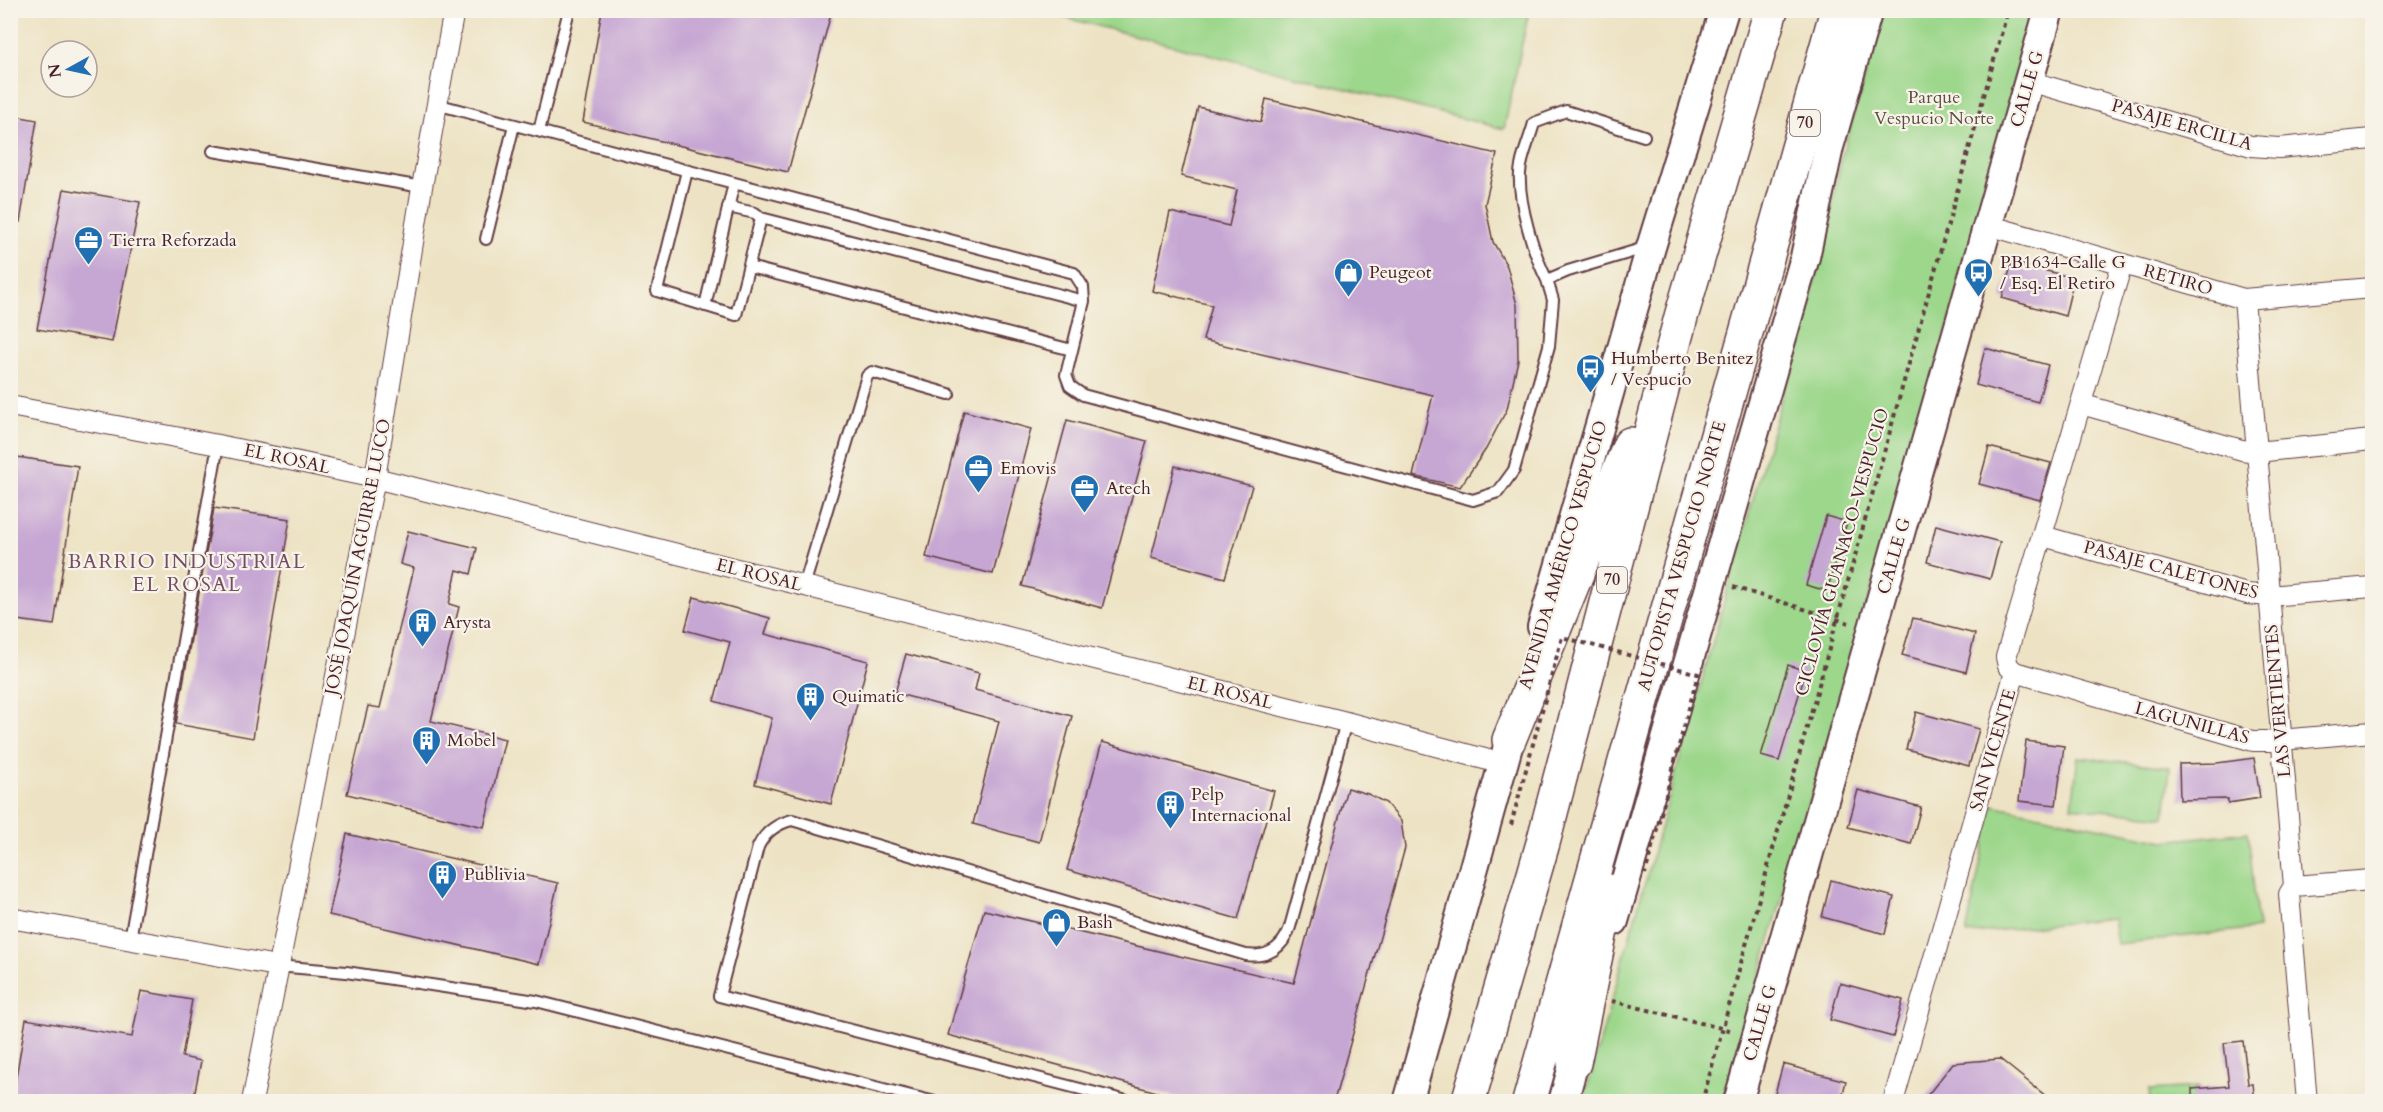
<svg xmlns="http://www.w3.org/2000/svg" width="2383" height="1112" font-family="Cardo,serif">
<rect width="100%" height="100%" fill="#f7f3e8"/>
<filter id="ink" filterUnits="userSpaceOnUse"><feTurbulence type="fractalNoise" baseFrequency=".0167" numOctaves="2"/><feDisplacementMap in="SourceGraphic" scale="12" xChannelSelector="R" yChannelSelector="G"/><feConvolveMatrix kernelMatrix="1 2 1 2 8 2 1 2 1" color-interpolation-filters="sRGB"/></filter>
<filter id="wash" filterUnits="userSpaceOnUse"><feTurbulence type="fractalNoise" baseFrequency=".008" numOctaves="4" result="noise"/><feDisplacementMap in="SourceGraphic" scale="24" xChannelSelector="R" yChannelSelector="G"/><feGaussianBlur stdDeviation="1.35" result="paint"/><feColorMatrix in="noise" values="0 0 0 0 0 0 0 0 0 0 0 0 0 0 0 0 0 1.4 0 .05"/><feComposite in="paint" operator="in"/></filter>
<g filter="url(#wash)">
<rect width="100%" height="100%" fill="#ede3c4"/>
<path fill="#9cd78b" stroke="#737b5b" stroke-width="1.5" d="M1038,11L1529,10V11L1504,129Z
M1884,11H2040L1723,1101L1583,1102L1820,262L1842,155Z
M2078,757L2170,767L2165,817L2072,807Z
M1992,805L2164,841L2248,832L2258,928L2117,944L2113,918L1966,934Z
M2198,1087L2199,1101H2150L2149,1090Z"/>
<g id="blocks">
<path fill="#c6a6d3" d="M602,10H832L788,172L583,122Z
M1266,99L1497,154L1485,204L1493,242L1507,266L1517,305L1518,360L1507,409L1486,449L1460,487L1413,476L1433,395L1203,340L1212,305L1152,291L1170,212L1229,226L1237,190L1181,176L1198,107L1261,122Z
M10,115L37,120L20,222L10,221Z
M64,189L140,202L112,342L37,329Z
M2012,262L2074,278L2065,316L2002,298Z
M1985,348L2048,365L2038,402L1976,385Z
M964,411L1031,429L993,574L926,557Z
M1067,420L1147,441L1102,608L1022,586Z
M1989,447L2051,463L2040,500L1979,484Z
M10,456L78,466L54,625L10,619Z
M1175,466L1252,486L1225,578L1151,558Z
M214,508L290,519L253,738L176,724Z
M1826,516L1847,522L1827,591L1806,585Z
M1936,525L2000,542L1990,579L1927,562Z
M408,531L477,548L471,574L457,570L449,604L459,607L431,721L505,739L484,827L347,794L368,706L380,708L414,568L400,564Z
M694,597L770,618L765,634L868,661L831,804L755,784L772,718L714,701L730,642L685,630Z
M1913,618L1975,634L1966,672L1902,655Z
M906,654L979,673L975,690L1072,716L1039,842L973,824L999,721L895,693Z
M1788,665L1806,671L1779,761L1761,756Z
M1916,712L1979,729L1969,766L1906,749Z
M2026,741L2064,746L2056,805L2019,801Z
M1102,742L1274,791L1238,919L1067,870Z
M2254,758L2260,798L2228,803V799L2180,800L2179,764L2217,763Z
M1347,788L1368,794L1386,803L1401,821L1405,848L1334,1101H1190L948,1035L984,910L1294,983Z
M1858,790L1921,807L1911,844L1848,827Z
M347,834L558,883L539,964L329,915Z
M1831,880L1894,897L1885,934L1822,917Z
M1840,983L1903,1000L1893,1037L1830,1020Z
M141,991L192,1000L182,1057L201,1061L193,1101H12L26,1019L132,1037Z
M2243,1041L2248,1084H2253L2255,1101H2192V1089L2229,1086L2224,1043Z
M2000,1059L2052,1101H1923L1953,1063Z
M1783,1064L1846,1081L1841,1101H1773Z"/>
</g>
</g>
<g filter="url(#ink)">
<use href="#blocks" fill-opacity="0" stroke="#623c42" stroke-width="1.5"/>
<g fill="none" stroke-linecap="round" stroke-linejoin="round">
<defs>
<path id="lane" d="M436,104L1074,273L1083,287L1084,301L1066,375L1070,386L1083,395L1473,500L1498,492L1514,470L1549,346L1553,300L1547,280L1568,271L1648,247
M539,131L569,10
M213,151L422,187
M687,171L657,291L736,315L761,218L755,213L728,207
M761,218L1084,301
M486,239L514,125
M749,267L1072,350
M1547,280C1534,255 1518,202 1520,173C1521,157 1530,139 1534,123L1566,111L1644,136
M705,306L734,183
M804,586L867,376L872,372L949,394
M130,939L218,445
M277,966L346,972L536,1001L935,1102
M1131,1102L719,996L758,847C765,832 776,824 792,820L1246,955C1268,958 1283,948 1290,927L1346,722"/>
<path id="street" d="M2029,81L2251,146L2279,148L2372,139
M1988,225L2244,299L2372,288
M2122,264L2006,657L2008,666L2015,672L2253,741H2269L2372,732
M2244,299L2294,886L2289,894L2307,1102
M2081,404L2242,450L2257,452L2372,440
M10,406L218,445L375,478L1346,722L1503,764
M2043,536L2247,594L2269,596L2372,587
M2294,886L2372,880
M10,918L277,966
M252,1102L375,478L422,187L454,10
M1893,1102L2015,672"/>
<path id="secondary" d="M1542,627L1651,247L1724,10
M1614,921L1805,257L1829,147L1868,10
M1408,1102L1516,718
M1563,1102L1580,1041
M1738,1102L2049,10"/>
<path id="highway" d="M1509,740L1630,444
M1574,1063L1609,891
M1468,1102L1543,843L1681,317L1771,10
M1529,1102L1837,10"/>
</defs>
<use href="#lane" stroke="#623c42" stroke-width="14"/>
<use href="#street" stroke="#623c42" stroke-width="22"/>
<use href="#secondary" stroke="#623c42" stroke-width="32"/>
<use href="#highway" stroke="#623c42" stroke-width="36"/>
<path stroke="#623c42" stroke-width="4" stroke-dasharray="4.5 4.5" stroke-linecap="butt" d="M1733,587L1849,623
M1612,1001L1733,1031
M1702,1102L2008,10"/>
<use href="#lane" stroke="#fff" stroke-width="10"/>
<use href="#street" stroke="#fff" stroke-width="20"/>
<use href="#secondary" stroke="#fff" stroke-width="28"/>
<use href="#highway" stroke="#fff" stroke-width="33"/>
<path stroke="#623c42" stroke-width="4" stroke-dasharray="4.5 4.5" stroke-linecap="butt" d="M1511,825L1562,637L1698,674L1645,874"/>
</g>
</g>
<defs>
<symbol id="office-pin" viewBox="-11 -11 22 30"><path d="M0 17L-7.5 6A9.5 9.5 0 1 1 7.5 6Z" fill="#1f6fb2" stroke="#f7f3e8"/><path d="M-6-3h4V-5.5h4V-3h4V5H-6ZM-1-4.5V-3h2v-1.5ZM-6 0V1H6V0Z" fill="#fff"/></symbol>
<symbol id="shop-pin" viewBox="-11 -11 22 30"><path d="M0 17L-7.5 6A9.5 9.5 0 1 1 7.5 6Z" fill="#1f6fb2" stroke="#f7f3e8"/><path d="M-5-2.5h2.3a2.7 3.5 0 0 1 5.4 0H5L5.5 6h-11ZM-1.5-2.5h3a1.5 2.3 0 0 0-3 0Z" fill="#fff"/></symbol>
<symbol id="bus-pin" viewBox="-11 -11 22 30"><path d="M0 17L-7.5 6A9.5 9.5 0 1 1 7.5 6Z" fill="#1f6fb2" stroke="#f7f3e8"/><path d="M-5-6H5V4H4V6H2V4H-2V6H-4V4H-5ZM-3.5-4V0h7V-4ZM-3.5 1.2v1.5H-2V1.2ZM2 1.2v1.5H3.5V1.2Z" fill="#fff"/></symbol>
<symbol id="building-pin" viewBox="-11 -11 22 30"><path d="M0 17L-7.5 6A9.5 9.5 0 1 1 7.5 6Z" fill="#1f6fb2" stroke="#f7f3e8"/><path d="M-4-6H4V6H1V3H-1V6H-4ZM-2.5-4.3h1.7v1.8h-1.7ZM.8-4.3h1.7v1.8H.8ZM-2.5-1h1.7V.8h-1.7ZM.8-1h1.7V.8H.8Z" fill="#fff"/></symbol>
</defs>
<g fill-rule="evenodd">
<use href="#office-pin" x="72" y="224" width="33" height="45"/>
<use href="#shop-pin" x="1332" y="256" width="33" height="45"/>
<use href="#bus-pin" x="1962" y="256" width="33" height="45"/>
<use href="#bus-pin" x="1574" y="352" width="33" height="45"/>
<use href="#office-pin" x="962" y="452" width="33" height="45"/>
<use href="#office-pin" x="1068" y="472" width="33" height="45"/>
<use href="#building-pin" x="406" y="606" width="33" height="45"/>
<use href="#building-pin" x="794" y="680" width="33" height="45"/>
<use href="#building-pin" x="410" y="724" width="33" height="45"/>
<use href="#building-pin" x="1154" y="788" width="33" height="45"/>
<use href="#building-pin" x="426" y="858" width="33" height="45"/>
<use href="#shop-pin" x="1040" y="906" width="33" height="45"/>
</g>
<g text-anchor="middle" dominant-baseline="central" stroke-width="4.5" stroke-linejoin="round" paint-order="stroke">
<g fill="#f7f3e8" stroke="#7e5f64" stroke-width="1.5">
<rect x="1790" y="110" width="30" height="26" rx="4.5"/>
<rect x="1597" y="567" width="30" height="26" rx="4.5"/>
</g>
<g font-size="16" font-weight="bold" fill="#4a1f2b">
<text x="1805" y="123">70</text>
<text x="1612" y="580">70</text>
</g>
<g font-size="18" fill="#4a1f2b" stroke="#f7f3e8">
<text transform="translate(2027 89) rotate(-74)">CALLE G</text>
<text transform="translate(2182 125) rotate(16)">PASAJE ERCILLA</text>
<text transform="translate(2178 280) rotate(16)">RETIRO</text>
<text transform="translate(287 459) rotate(12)">EL ROSAL</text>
<text transform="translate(1842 552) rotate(-74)">CICLOVÍA GUANACO-VESPUCIO</text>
<text transform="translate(1563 555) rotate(-74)">AVENIDA AMÉRICO VESPUCIO</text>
<text transform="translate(1682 556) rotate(-74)">AUTOPISTA VESPUCIO NORTE</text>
<text transform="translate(1894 556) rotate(-74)">CALLE G</text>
<text transform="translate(358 557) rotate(-79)">JOSÉ JOAQUÍN AGUIRRE LUCO</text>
<text transform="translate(2171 570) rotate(15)">PASAJE CALETONES</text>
<text transform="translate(759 575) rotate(14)">EL ROSAL</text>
<text transform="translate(1230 693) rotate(14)">EL ROSAL</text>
<text transform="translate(2278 701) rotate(-95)">LAS VERTIENTES</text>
<text transform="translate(2192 723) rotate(15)">LAGUNILLAS</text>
<text transform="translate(1993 750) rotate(-74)">SAN VICENTE</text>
<text transform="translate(1760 1023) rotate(-74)">CALLE G</text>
</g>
<g font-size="18" fill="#5e4d43" stroke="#f7f3e8">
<text x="1934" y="97">Parque<tspan x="1934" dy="21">Vespucio Norte</tspan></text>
</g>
<g font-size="18" fill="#4a1f2b" stroke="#f7f3e8" text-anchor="start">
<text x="109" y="240">Tierra Reforzada</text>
<text x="2000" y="262">PB1634-Calle G<tspan x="2000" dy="21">/ Esq. El Retiro</tspan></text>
<text x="1369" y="272">Peugeot</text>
<text x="1611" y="358">Humberto Benitez<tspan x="1611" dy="21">/ Vespucio</tspan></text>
<text x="1000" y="468">Emovis</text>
<text x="1106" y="488">Atech</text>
<text x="443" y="622">Arysta</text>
<text x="832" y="696">Quimatic</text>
<text x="447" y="740">Mobel</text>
<text x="1191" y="794">Pelp<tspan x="1191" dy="21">Internacional</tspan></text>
<text x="464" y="874">Publivia</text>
<text x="1077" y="922">Bash</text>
</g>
<g font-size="20" letter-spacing="1.5" fill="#754e66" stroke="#f7f3e8">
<text x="187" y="561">BARRIO INDUSTRIAL<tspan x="187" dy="23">EL ROSAL</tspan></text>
</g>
</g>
<rect width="2383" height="1112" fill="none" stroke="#f7f3e8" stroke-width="36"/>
<g transform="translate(69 69) rotate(262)"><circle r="28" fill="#f7f3e8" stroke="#b29e9c" stroke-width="1.5"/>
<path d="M0-4.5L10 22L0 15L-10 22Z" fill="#1f6fb2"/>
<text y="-9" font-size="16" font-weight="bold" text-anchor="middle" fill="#4a1f2b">N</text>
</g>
</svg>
